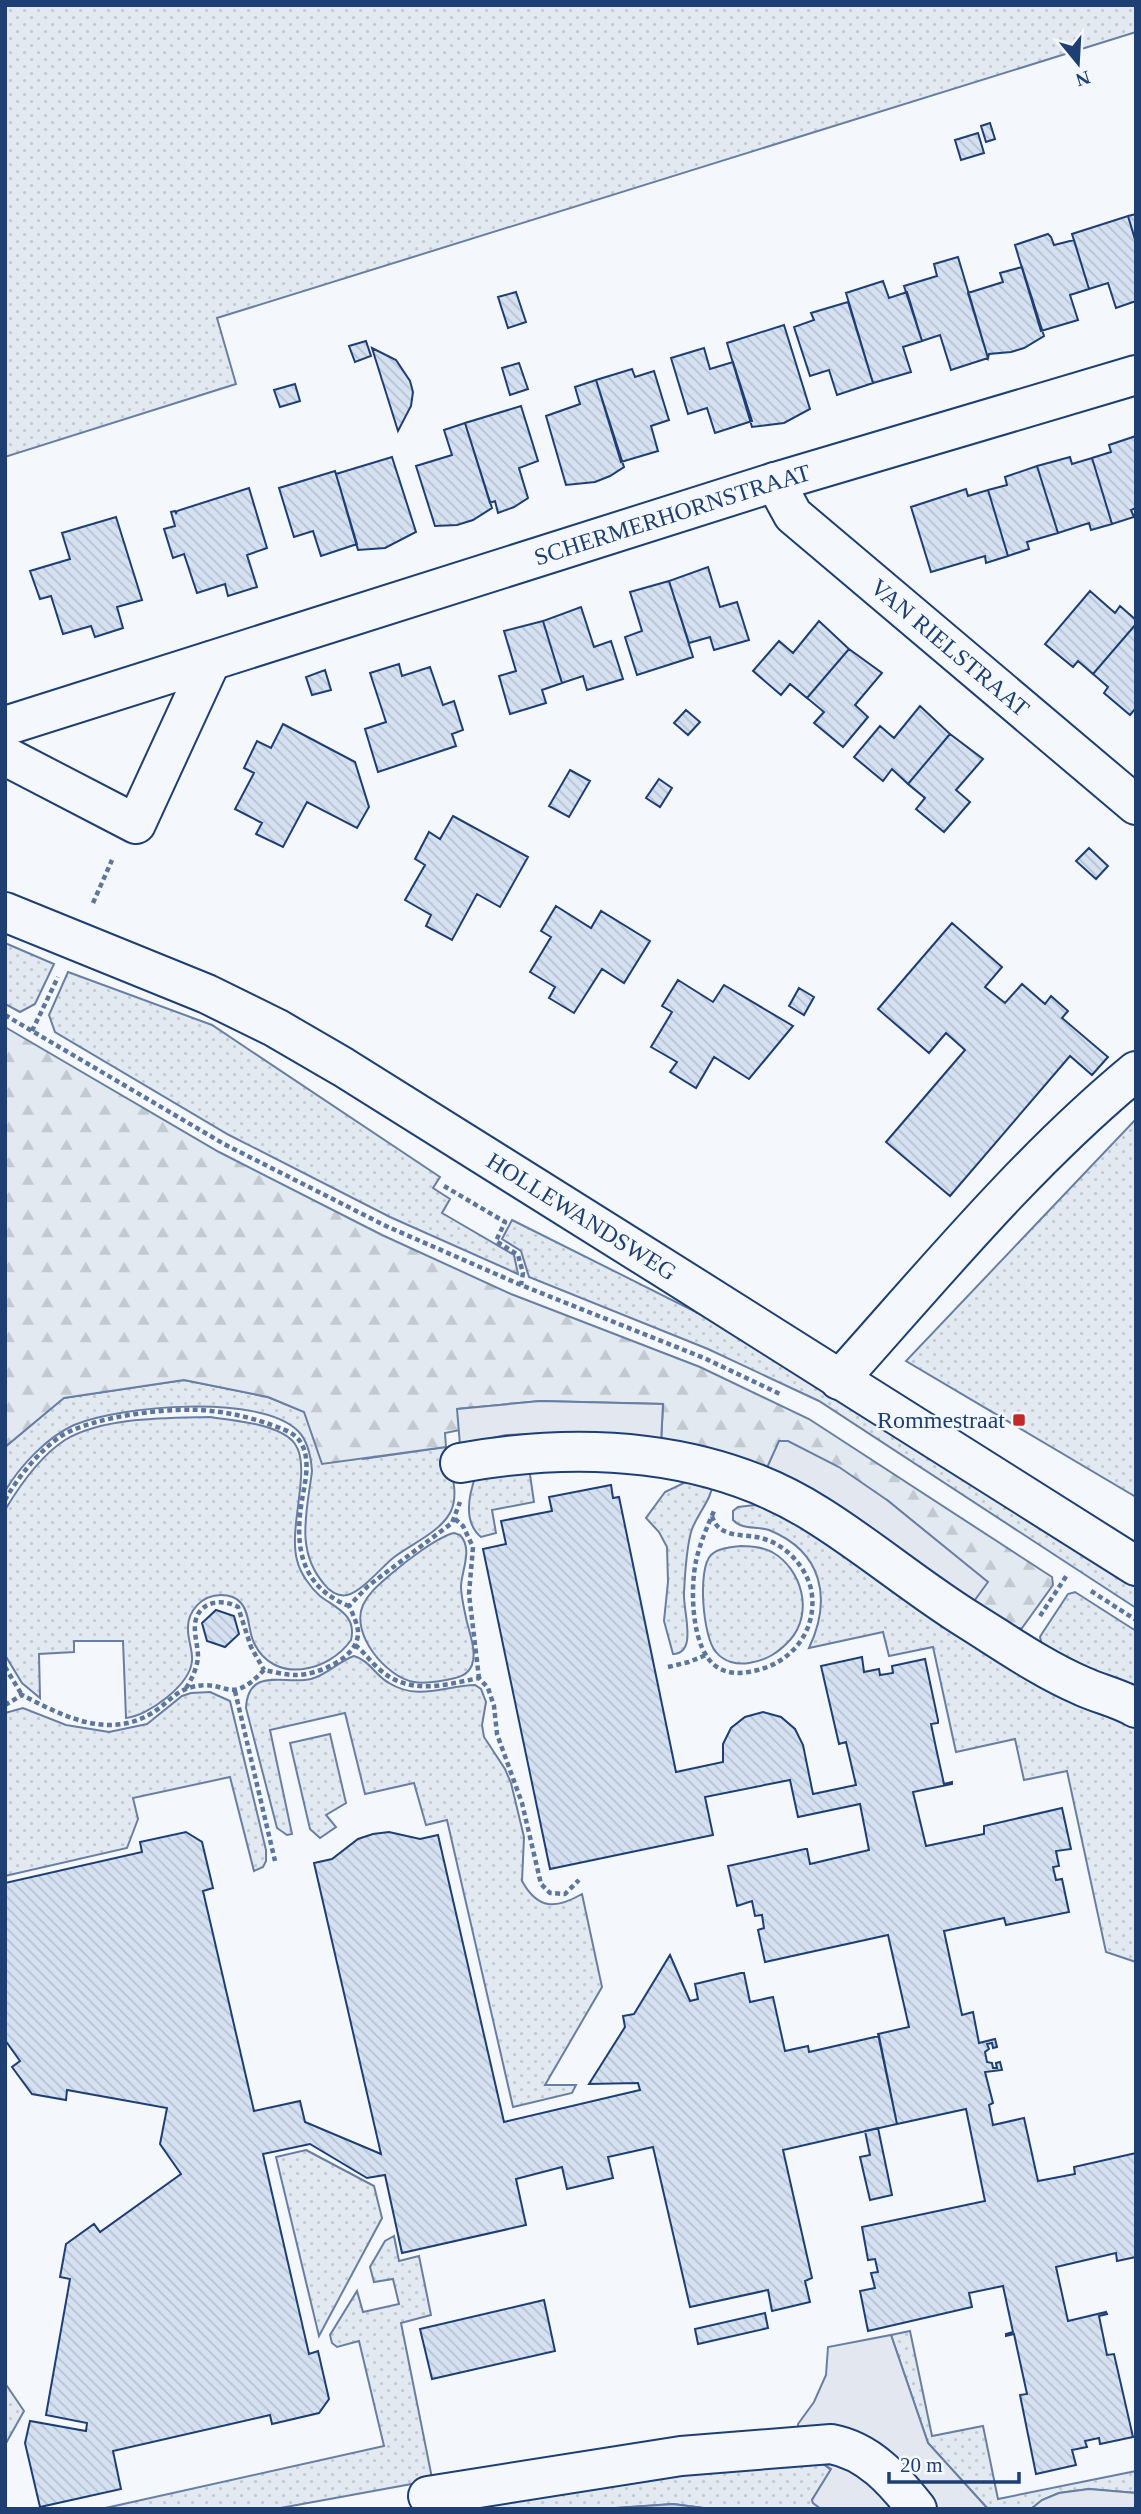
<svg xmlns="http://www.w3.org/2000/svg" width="1141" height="2514" font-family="Georgia,serif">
<defs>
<pattern id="grass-dots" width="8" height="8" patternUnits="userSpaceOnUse" patternTransform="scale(1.75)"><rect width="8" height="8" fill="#e3e9f0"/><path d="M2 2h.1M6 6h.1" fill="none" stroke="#c2c9d1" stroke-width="1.8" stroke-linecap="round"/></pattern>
<pattern id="forest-firs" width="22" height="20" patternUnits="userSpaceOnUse" patternTransform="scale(1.75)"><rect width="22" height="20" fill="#e3e9f0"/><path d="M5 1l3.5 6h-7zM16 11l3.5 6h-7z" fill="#c2c9d1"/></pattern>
<pattern id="building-back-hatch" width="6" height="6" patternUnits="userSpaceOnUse" patternTransform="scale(1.75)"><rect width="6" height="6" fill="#d5e0f0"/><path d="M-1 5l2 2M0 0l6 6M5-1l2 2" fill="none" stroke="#b6c1d1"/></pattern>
</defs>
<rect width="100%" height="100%" fill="#f4f7fb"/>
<path fill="url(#grass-dots)" stroke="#687fa3" stroke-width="2" d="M5,5H1136V32L217,318L236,384L5,457Z
M5,943L54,964L35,1004L20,1012L5,1004Z
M68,972L212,1025L440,1177L433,1188L450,1199L442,1213L514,1255L518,1274L390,1217L229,1135L55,1032L49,1015Z
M1136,1119V1497L906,1361Z
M512,1220L708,1318L1136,1583V1608L819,1401L708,1349L529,1277L521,1251L502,1239Z
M184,1380L268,1397L305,1412L363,1459L446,1447C449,1467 460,1491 451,1511C441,1532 411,1544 393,1558C381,1568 361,1592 347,1595C338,1597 329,1591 324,1584C295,1550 307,1512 312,1471C311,1457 308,1441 298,1431C260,1393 120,1406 74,1425C46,1438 21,1465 5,1491V1447L63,1398Z
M209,1417C232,1420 281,1424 295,1444C312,1468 288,1527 297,1560C300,1573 310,1587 320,1596C336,1608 357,1615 351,1640C329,1672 274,1685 254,1643C248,1631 250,1613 241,1603C236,1597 228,1595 221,1595C202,1595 187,1611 188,1630C188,1640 193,1651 192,1661C190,1685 148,1716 126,1718L123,1641H74V1652L39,1654L40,1698L22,1683L5,1655V1510C20,1485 40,1456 65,1440C103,1417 166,1418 209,1417Z
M529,1468L534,1502L492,1510L496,1533L481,1537C463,1522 469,1494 476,1475Z
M692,1479L713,1482C712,1500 696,1515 691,1532C686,1551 685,1573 684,1593C683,1612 698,1653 673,1654L664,1621L668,1582L667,1547L659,1532L646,1518L665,1492Z
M755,1505L787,1516L1136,1723V1962L1106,1952L1067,1771L1024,1780L1015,1739L956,1752L933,1647L889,1656L883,1632L809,1648C832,1599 823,1552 769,1530C756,1526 742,1530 733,1520V1511L738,1507Z
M454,1533L460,1535C473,1549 462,1569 461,1586C461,1596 464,1608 466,1618C469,1632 477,1651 472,1665C467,1677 456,1678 446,1680C435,1682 424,1684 414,1682C386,1677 350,1634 363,1605C369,1592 381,1583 391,1574C405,1562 437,1537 454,1533Z
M741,1546C752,1546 762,1547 772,1552C802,1569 814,1613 790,1640C778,1653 767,1660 749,1663C737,1665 724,1662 716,1652C703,1638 697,1569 711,1555C718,1548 732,1547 741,1546Z
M1075,1592L1136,1631V1693L1042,1646L1040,1637L1043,1632L1068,1594Z
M354,1656C369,1660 376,1676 389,1683C418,1701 444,1686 475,1685L481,1689L486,1702L482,1725L484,1737L505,1769L511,1783L524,1837L522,1881C538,1910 556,1909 582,1894L602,1987L545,2085H576L572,2093L513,2107L447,1820L426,1825L414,1783L365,1794L345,1713L270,1730L292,1834L287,1835L277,1828L246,1708C248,1666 285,1685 311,1679C327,1675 339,1661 354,1656Z
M210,1692L230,1701L266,1850V1861L263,1867L254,1871L230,1777L133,1798L138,1819L127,1848L5,1876V1713L23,1708L66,1725L109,1732L147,1724L182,1696L191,1693Z
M330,1734L346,1803L326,1815L336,1827L320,1838L310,1829L290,1743Z
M306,2150L374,2186L382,2218L319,2336L276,2157Z
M394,2236L399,2261L419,2256L431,2315L401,2323L432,2478L428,2481L275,2509H101L384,2446L359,2341L337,2347L332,2343L330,2335L357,2291L363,2312L399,2304L393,2279L374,2282L370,2267L385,2241Z
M910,2331L932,2436L983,2426L998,2499L1136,2471V2493L1089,2489L1059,2493L1042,2500L1031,2509H988L928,2443L891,2335Z
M5,2383L24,2411L5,2445Z
M822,2463L831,2470L812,2500L813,2503L821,2509H711L673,2504L602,2509H416L598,2480Z"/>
<path fill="url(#forest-firs)" stroke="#687fa3" stroke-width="2" d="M5,1027L219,1152L382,1235L511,1294L700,1367L809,1419L1052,1577L1053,1585L1022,1628L1017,1629L969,1608L987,1582L887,1500L765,1472L661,1443L663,1404L540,1401L458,1409L460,1430L445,1433L446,1447L322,1464L304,1412L268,1397L184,1380L64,1398L5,1447Z"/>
<path fill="#e3e8f0" stroke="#687fa3" stroke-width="2" d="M540,1401L663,1404L661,1443L571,1432L506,1435L460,1445L457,1409Z
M779,1441H788L839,1467L887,1500L988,1582L969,1608L765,1472Z
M891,2335L928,2443L988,2509H821L813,2503L812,2500L831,2469L822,2463L798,2460V2424L814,2402L826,2375L828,2347Z
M1089,2489L1136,2493V2509H1031L1042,2500L1059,2493Z"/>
<path fill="#cfd7e4" stroke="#687fa3" stroke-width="2" d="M673,2504L711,2509H602Z"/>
<path fill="url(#building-back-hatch)" stroke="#1d3f73" stroke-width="2" d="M990,123L995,139L986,142L981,126Z
M978,133L984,153L961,160L955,140Z
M1136,214V243L1128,216Z
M1128,216L1136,243V301L1116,308L1108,283L1089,289L1072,234Z
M1048,234L1051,237L1054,245L1074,240L1089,289L1070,295L1078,320L1041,331L1015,245Z
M958,257L988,358L951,370L940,335L922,341L904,286L937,276L934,264Z
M1022,267L1044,336L1024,348L1011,352L989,354L988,358L968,293L1003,282L1000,273Z
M883,281L889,298L907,292L922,341L903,347L911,372L873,383L846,293Z
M516,292L526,322L508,328L498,297Z
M848,302L873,383L837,395L829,370L810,376L794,327L814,320L811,313Z
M784,325L810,409L784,423L752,427L727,343Z
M366,341L371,356L355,362L349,346Z
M372,348L396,360L410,381L413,392L411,406L398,431Z
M704,348L710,369L733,362L752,421L715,433L707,408L688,414L671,358Z
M519,363L528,389L510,395L502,368Z
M632,369L635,377L654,371L669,420L651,426L658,451L621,462L596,380Z
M596,380L624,467L610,476L595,482L566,485L546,416L580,404L575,387Z
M295,384L300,401L280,407L274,390Z
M521,406L538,461L519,468L528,498L514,507L498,513L495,501L490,503L465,423Z
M465,423L492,508L473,520L457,525L435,526L416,466L452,455L444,430Z
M1136,436V508L1131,510L1134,517L1112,524L1092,458L1111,452L1109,445Z
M392,457L416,532L385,548L358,550L336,474Z
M1070,457L1072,464L1092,458L1112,524L1091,530L1089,523L1058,533L1037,466Z
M1037,466L1058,533L1027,542L1029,549L1008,556L988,490L1007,485L1005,477Z
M335,471L357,544L321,556L313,531L294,537L279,488Z
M249,488L267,548L247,555L257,587L228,596L225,584L197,593L184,554L173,558L164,529L175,526L171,512L175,511L176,513L177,511Z
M966,489L968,496L988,490L1008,556L986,563L985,556L931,572L911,507Z
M116,517L142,600L117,607L123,628L95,637L91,626L63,634L51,596L40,599L30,571L70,559L62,533Z
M708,567L720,607L737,602L749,640L714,650L710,637L689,643L669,581Z
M669,581L693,657L637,675L625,637L642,631L630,592Z
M1090,591L1115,613L1120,606L1136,620V624L1093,674L1078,661L1073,667L1045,644Z
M581,607L594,647L611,641L623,679L587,690L583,676L562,683L543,621Z
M543,621L562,683L542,690L546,703L510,714L499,676L516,671L504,631Z
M819,621L849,649L807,698L790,684L781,695L753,671L779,641L793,653Z
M1136,624V708L1130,715L1104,693L1108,687L1093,674Z
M849,649L882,673L855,705L868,717L843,747L814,723L824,712L807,698Z
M399,664L402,676L430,667L443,705L454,701L463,730L452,734L456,746L378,772L365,729L386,722L370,673Z
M325,670L331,690L312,695L306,677Z
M920,706L950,734L908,784L892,769L883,781L854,757L880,726L894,738Z
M686,710L700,722L688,735L674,723Z
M283,724L355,762L369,807L357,828L307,802L283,847L256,834L262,823L235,809L254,773L244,768L257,741L271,748Z
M950,734L983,759L956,790L970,802L944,832L916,809L925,798L908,784Z
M570,770L590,781L569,817L549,806Z
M659,779L672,788L660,807L646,798Z
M453,816L528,857L500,907L477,894L452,940L426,926L431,915L405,900L425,865L415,859L429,832L440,839Z
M1089,848L1108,866L1096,879L1076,861Z
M556,906L591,928L601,911L650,941L624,983L602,969L574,1013L549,998L555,987L530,972L551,937L541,931Z
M952,923L1002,967L985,987L1005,1003L1022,984L1045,1004L1051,996L1068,1011L1062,1018L1108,1057L1092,1075L1070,1056L950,1196L886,1142L965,1050L946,1033L929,1053L878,1009Z
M678,980L713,1002L724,985L793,1026L749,1079L714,1057L696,1088L670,1072L677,1062L651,1047L672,1012L662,1006Z
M799,988L814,997L804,1015L789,1006Z
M611,1485L613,1498L619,1497L676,1772L723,1762V1744L731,1728L745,1717L763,1712L781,1717L795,1729L803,1745L813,1794L856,1785L846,1742L839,1744L821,1666L862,1657L864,1672L879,1669L880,1675L893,1673L892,1666L925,1659L938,1720V1723L931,1724L936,1748L944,1784L952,1782V1784L913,1792L926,1846L984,1834V1826L1062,1808L1071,1849L1056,1851L1059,1866L1053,1867L1056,1880L1062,1879L1069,1912L1006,1925L1004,1918L944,1931L962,2015L973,2012L979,2043L995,2039L997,2047L993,2048L992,2043L987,2044L989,2049L985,2052L987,2062L992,2063L993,2068H997L996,2063L1000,2062L1002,2070L985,2072L993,2103L989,2105L993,2125L1024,2118L1038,2181L1075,2174L1074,2167L1136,2153V2257L1117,2261L1116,2253L1056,2267L1068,2321L1106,2312L1107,2314L1099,2316L1107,2355L1114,2354L1133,2437L1100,2444L1099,2438L1085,2441L1087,2447L1072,2450L1076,2465L1036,2474L1020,2395L1027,2394L1014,2334L1006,2336V2334L1013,2332L1003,2286L969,2293L972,2307L868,2331L860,2291L875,2288L871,2273L878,2272L875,2259L868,2260L862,2227L985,2201L966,2109L897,2124L878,2034L909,2027L888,1935L765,1962L758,1930L764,1928L762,1915L755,1916L752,1901L737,1906L728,1866L805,1849H807L810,1864L869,1850L860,1804L798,1817L790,1780L705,1797L713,1835L550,1869L483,1549L506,1544L501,1521L552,1511L549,1497Z
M216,1610L234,1616L239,1634L225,1647L207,1641L202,1623Z
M186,1832L202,1842L213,1888L203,1891L254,2111L300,2101L305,2122L381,2154L314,1863L332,1859L358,1839L373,1834L389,1832L420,1839L438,1835L504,2122L640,2090L638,2083L589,2084L625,2027L623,2016L634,2014L670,1955L690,2001L698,1999L695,1984L741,1973H744L750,2002L773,1997L785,2051L808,2046L809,2052L879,2036L897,2124L783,2150L812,2278L805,2281L810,2302L772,2311L768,2290L690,2307L653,2147L608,2157L613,2178L567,2189L562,2167L516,2179L526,2225L402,2253L385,2175L367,2178L310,2144L263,2154L309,2354L318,2351L329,2399L319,2413L272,2424L270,2415L113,2451L121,2489L40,2507L25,2443L30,2421L86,2431L87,2423L46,2415L70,2279L60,2277L66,2244L94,2224L100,2232L181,2174L160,2144L167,2108L67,2090L66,2100L32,2094L12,2067L20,2061L5,2040V1883L142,1852L140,1842Z
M878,2128L892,2195L870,2200L860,2157L870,2155L865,2131Z
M544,2300L555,2351L432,2379L420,2329Z
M765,2313L768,2328L698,2344L695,2329Z"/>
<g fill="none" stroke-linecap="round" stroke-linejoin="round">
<defs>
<g id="minor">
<path id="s1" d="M775,482L793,515L1136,805"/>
<path id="s2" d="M5,726L775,482L1136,375"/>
<path d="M5,756L136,824L211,661"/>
<path d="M839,1380C934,1274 1026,1162 1136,1071"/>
<path d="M460,1463C581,1441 713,1448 819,1516C870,1548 916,1587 967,1619C1004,1642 1042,1669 1082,1686C1099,1694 1119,1698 1136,1708"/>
<path d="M428,2496L681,2456L831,2444C869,2451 894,2480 917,2509"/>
</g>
<g id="major">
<path id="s3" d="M5,912L207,994L276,1028L343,1067L659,1265L1136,1566"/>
</g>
</defs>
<use href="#minor" stroke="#1d3f73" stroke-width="42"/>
<use href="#major" stroke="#1d3f73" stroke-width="42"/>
<path stroke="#5e769c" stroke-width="4.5" stroke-dasharray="5 3.5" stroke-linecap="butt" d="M93,903L112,860
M5,1015L224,1144L386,1226L521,1285L704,1358L780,1394
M32,1031L58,977
M444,1186L505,1222L496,1241L518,1255L523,1273L521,1285
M5,1500C18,1477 39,1451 61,1436C94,1416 174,1406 212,1411C232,1413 251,1418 269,1424C280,1428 295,1432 301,1443C311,1460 305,1482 302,1500C294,1547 301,1587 349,1606
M712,1516C718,1537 739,1534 756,1537C782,1541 805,1564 811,1589C819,1629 792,1664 753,1671C741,1674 728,1674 717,1667C691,1650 690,1589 696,1561C700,1543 707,1527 714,1511
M455,1519L463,1526L473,1547L469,1594L479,1678
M1091,1591L1136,1620
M1040,1616L1067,1575
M355,1645C364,1652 370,1661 379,1669C409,1696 444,1685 479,1678L488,1688L494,1706L497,1734L522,1803L541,1884L550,1893L565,1894L579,1880
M5,1667L22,1695
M668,1667L689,1662L706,1655
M186,1688C192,1679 197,1668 198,1657C198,1646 194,1635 195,1624C198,1601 221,1598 238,1607L251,1647L264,1670
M235,1691L275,1861
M5,1705L22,1695C63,1716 108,1740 152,1713C166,1705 175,1691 192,1687C228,1678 228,1708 264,1670C274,1672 286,1675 296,1675C317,1675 360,1658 358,1631C357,1623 353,1614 349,1606L368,1586L452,1523L460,1502"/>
<use href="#minor" stroke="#f4f7fb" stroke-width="38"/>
<use href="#major" stroke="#f4f7fb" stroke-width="38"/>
</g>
<rect fill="#c62828" stroke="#f4f7fb" stroke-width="2.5" x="1012" y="1413" width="14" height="14" rx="3.5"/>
<g text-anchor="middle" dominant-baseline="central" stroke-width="5" stroke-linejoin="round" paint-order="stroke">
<g font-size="24" fill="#1d3f73" stroke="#f4f7fb">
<text stroke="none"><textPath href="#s2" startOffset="700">SCHERMERHORNSTRAAT</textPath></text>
<text stroke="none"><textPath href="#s1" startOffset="243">VAN RIELSTRAAT</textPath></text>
<text stroke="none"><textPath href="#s3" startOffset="654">HOLLEWANDSWEG</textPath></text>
</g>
<g font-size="24" fill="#1d3f73" stroke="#f4f7fb" text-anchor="end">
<text x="1005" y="1420">Rommestraat</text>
</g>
</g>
<rect width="1141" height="2514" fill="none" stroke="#1d3f73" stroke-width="14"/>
<g transform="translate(1078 63) rotate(162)" stroke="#f4f7fb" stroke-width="5" paint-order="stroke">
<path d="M0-5L12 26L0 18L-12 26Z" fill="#1d3f73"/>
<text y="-10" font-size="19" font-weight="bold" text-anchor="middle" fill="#1d3f73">N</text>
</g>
<path d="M889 2472v10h130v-10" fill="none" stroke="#1d3f73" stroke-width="3.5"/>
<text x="900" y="2472" font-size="21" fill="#1d3f73" stroke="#f4f7fb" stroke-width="5" paint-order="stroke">20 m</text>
</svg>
